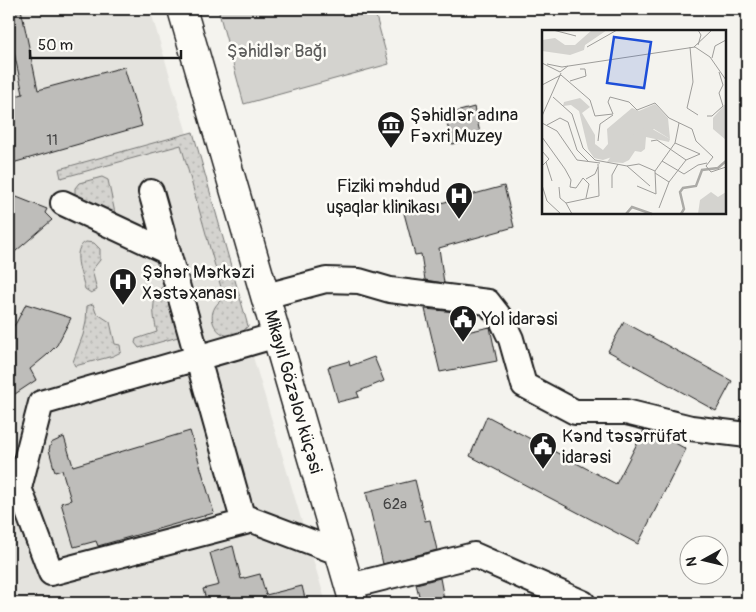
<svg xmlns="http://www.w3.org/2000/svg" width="756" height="612" font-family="Pangolin,sans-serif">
<defs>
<pattern id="grass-dots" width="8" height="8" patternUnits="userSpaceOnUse" patternTransform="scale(1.25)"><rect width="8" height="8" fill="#d4d3cf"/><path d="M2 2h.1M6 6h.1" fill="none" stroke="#b5b5b1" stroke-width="1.8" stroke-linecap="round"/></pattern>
</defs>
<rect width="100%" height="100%" fill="#f4f3ee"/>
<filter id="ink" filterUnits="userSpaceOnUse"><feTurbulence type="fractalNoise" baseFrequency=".02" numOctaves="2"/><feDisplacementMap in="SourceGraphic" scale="10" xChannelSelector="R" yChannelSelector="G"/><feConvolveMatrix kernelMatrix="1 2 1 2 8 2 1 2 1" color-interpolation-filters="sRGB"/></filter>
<g filter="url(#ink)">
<path fill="#e4e3de" d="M9,9H150L326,603H9Z"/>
<path fill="url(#grass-dots)" stroke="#787876" d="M193,132L248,326C226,353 195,317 224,298L181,145L61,178L59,169Z
M102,177L108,180L116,218L79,199L75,194V188L79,183Z
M86,242L94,243L100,249V260L92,270L97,290L91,293L85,289C82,275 70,249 86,242Z
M168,282L185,335L139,348L135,343L136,339L157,332C153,314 149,294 168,282Z
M93,304L96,313L110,322L115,344L120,345L121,352L113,356L75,366L73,362L83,335L86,322L87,306Z"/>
<path fill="#d4d3cf" stroke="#787876" d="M218,9H374L389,64L244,104Z"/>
<path fill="#bebdba" stroke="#1c1c1c" d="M9,9H21L38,90L124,67L142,126L9,164V98L23,94L9,29Z
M474,107L481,137L452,144L445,115Z
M504,186L514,227L439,248L444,283L425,280L421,254L415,255L404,213Z
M9,194L47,209L45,213L52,220L9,257Z
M26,304L71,318L57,345L47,355L30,369L36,380L9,398V332L16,323Z
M425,309L456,312L462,333L490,327L497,361L440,372Z
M624,322L732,381L716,411L608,351Z
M374,357L384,381L357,392L359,397L338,402L328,367L349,361L350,366Z
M487,416L616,484L644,430L659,434L686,449L638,544L470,456Z
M190,431L214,513L98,546L96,541L74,547L61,503L71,500L62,470L55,472L49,450L51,443L64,437L73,466Z
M415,480L425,521L430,520L437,550L383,564L366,492Z
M233,546L241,579L260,574L266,595L302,586L306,603H207L203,589L219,585L210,553Z
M440,578L444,599L421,603L416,584Z"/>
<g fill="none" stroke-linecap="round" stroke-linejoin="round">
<defs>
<path id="minor" d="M151,192L242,516L340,553
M63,203L168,252
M266,296L326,280L359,281L390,290L488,302L502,320L511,339L524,385L575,412H626L691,428L747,435
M253,520L51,573L19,488L41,403L277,335
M350,586L474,555L583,603"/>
<path id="major" d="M182,9L354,603"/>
</defs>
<use href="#minor" stroke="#1c1c1c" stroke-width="28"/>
<use href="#major" stroke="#1c1c1c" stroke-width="31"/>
<use href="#minor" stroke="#fdfcf7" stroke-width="24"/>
<use href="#major" stroke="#fdfcf7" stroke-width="28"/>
</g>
</g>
<defs>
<symbol id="museum-pin" viewBox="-11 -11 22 30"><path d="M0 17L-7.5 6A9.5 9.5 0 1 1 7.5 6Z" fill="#1c1c1c" stroke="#fdfcf7"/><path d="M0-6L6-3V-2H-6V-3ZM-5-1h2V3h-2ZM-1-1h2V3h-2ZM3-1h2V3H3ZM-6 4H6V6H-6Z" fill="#fff"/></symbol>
<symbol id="hospital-pin" viewBox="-11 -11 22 30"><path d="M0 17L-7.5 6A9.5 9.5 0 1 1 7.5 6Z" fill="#1c1c1c" stroke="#fdfcf7"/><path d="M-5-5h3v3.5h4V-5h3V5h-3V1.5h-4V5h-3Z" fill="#fff"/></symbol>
<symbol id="civic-pin" viewBox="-11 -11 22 30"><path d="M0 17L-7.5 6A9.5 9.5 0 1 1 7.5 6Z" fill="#1c1c1c" stroke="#fdfcf7"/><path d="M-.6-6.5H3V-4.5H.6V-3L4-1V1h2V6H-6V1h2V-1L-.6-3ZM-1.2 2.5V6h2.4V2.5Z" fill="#fff"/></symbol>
</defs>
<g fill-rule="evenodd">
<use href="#museum-pin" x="375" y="109" width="32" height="43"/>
<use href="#hospital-pin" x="443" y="180" width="32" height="43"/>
<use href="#hospital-pin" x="107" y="266" width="32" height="43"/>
<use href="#civic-pin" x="447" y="303" width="32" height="43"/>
<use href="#civic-pin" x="527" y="430" width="32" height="43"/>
</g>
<g text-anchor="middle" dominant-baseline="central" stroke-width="5" stroke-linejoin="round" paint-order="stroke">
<g font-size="15" fill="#444">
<text x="52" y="140">11</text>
<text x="395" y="504">62a</text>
</g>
<g font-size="18" fill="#5c5c5b" stroke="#fdfcf7">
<text x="277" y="51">Şəhidlər Bağı</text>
</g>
<g font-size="18" fill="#1c1c1c" stroke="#fdfcf7" text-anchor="start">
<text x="410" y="115">Şəhidlər adına<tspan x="410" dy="21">Fəxri Muzey</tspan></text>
<text x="440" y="186" text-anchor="end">Fiziki məhdud<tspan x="440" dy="21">uşaqlar klinikası</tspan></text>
<text x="142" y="272">Şəhər Mərkəzi<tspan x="142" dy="21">Xəstəxanası</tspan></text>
<text x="482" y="319">Yol idarəsi</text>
<text x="562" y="436">Kənd təsərrüfat<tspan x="562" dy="21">idarəsi</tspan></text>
</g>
<g font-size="18" fill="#1c1c1c" stroke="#fdfcf7">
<text transform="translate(293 392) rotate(74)">Mikayıl Gözəlov küçəsi</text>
</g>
</g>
<g transform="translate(542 30)">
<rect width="184" height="184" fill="#f4f3ee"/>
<path d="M169,162L176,167L184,162V184H156L158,170Z" fill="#d4d3cf"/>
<path d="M50,0H65L43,15L42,20L28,25L0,21V10L13,8L23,15H33ZM38,68L48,77L40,83L53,105V114L61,120L66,114L65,99L90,78L97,81L113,74L126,88L128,109L112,99L78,118L70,127L61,130L52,128L46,119L37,81L29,75L21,76L22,72Z" fill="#d4d3cf"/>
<path d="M184,73V110L171,99V88ZM105,96L128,109L127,112L104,107L103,119L99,122L93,121L87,130L81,133L65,132L77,115Z" fill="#d4d3cf"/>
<path fill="none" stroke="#abaaa6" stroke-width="2.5" d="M84,184L90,177L110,184M139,184L142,179L138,162L141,158L154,156L160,140L176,138L184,131"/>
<path fill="none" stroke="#9e9d9a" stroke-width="1" d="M11,0L34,6M156,15L159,5L156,0M45,17L75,0M148,17L151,52L145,78L156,85M152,17L170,0M170,28L173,16L184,10M0,33L18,42L26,36M5,34L20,37L153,17L168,27L184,50M19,45L48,70L53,86L71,84L66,72L68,67L87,72L95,80L113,73L127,88L150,99L154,111L171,127L164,136L169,142L184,137M28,51L44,46L43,39H38M0,55L19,45M11,67L30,84L41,118L53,130L85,136L97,134L113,141M0,86L19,43M165,86H170L181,76L177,63L181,55L177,42M0,93L15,101L35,130L58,133M5,95L18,88L26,92L35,120L47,132M0,107L23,139L29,150L28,157L34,158L41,148L47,154L44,168M56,111L58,94L71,85M109,111L115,110L144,130M0,121L7,129L0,136M120,131L142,144L156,135L165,133M4,132L10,151M85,136L108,156M113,141L133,113L137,93M113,143L127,152M44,149L53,144L56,137M0,155L5,171L19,184M95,156L114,164L113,141M17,157L18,168L24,173M70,158V145L76,134M117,178L127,152L144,130L158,124L133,113M30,184L24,173L57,166L56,134"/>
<path fill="#1d4ed8" fill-opacity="0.15" stroke="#1d4ed8" stroke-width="2.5" d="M72,7L109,12L102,58L65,53Z"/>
<rect width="184" height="184" fill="none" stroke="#1c1c1c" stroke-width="2.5"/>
</g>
<rect width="756" height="612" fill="none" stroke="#fdfcf7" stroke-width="30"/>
<rect x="15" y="15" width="726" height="582" fill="none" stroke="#1c1c1c" stroke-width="2" filter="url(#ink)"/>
<g transform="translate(704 560) rotate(262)"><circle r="24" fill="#fdfcf7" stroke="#a3a29f"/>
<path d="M0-4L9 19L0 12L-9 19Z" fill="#1c1c1c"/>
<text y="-8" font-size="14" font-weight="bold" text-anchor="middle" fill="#1c1c1c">N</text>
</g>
<path d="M30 50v8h151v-8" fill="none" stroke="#1c1c1c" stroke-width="2.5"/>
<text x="38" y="50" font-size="15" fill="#1c1c1c" stroke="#fdfcf7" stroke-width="4" paint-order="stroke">50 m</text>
</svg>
